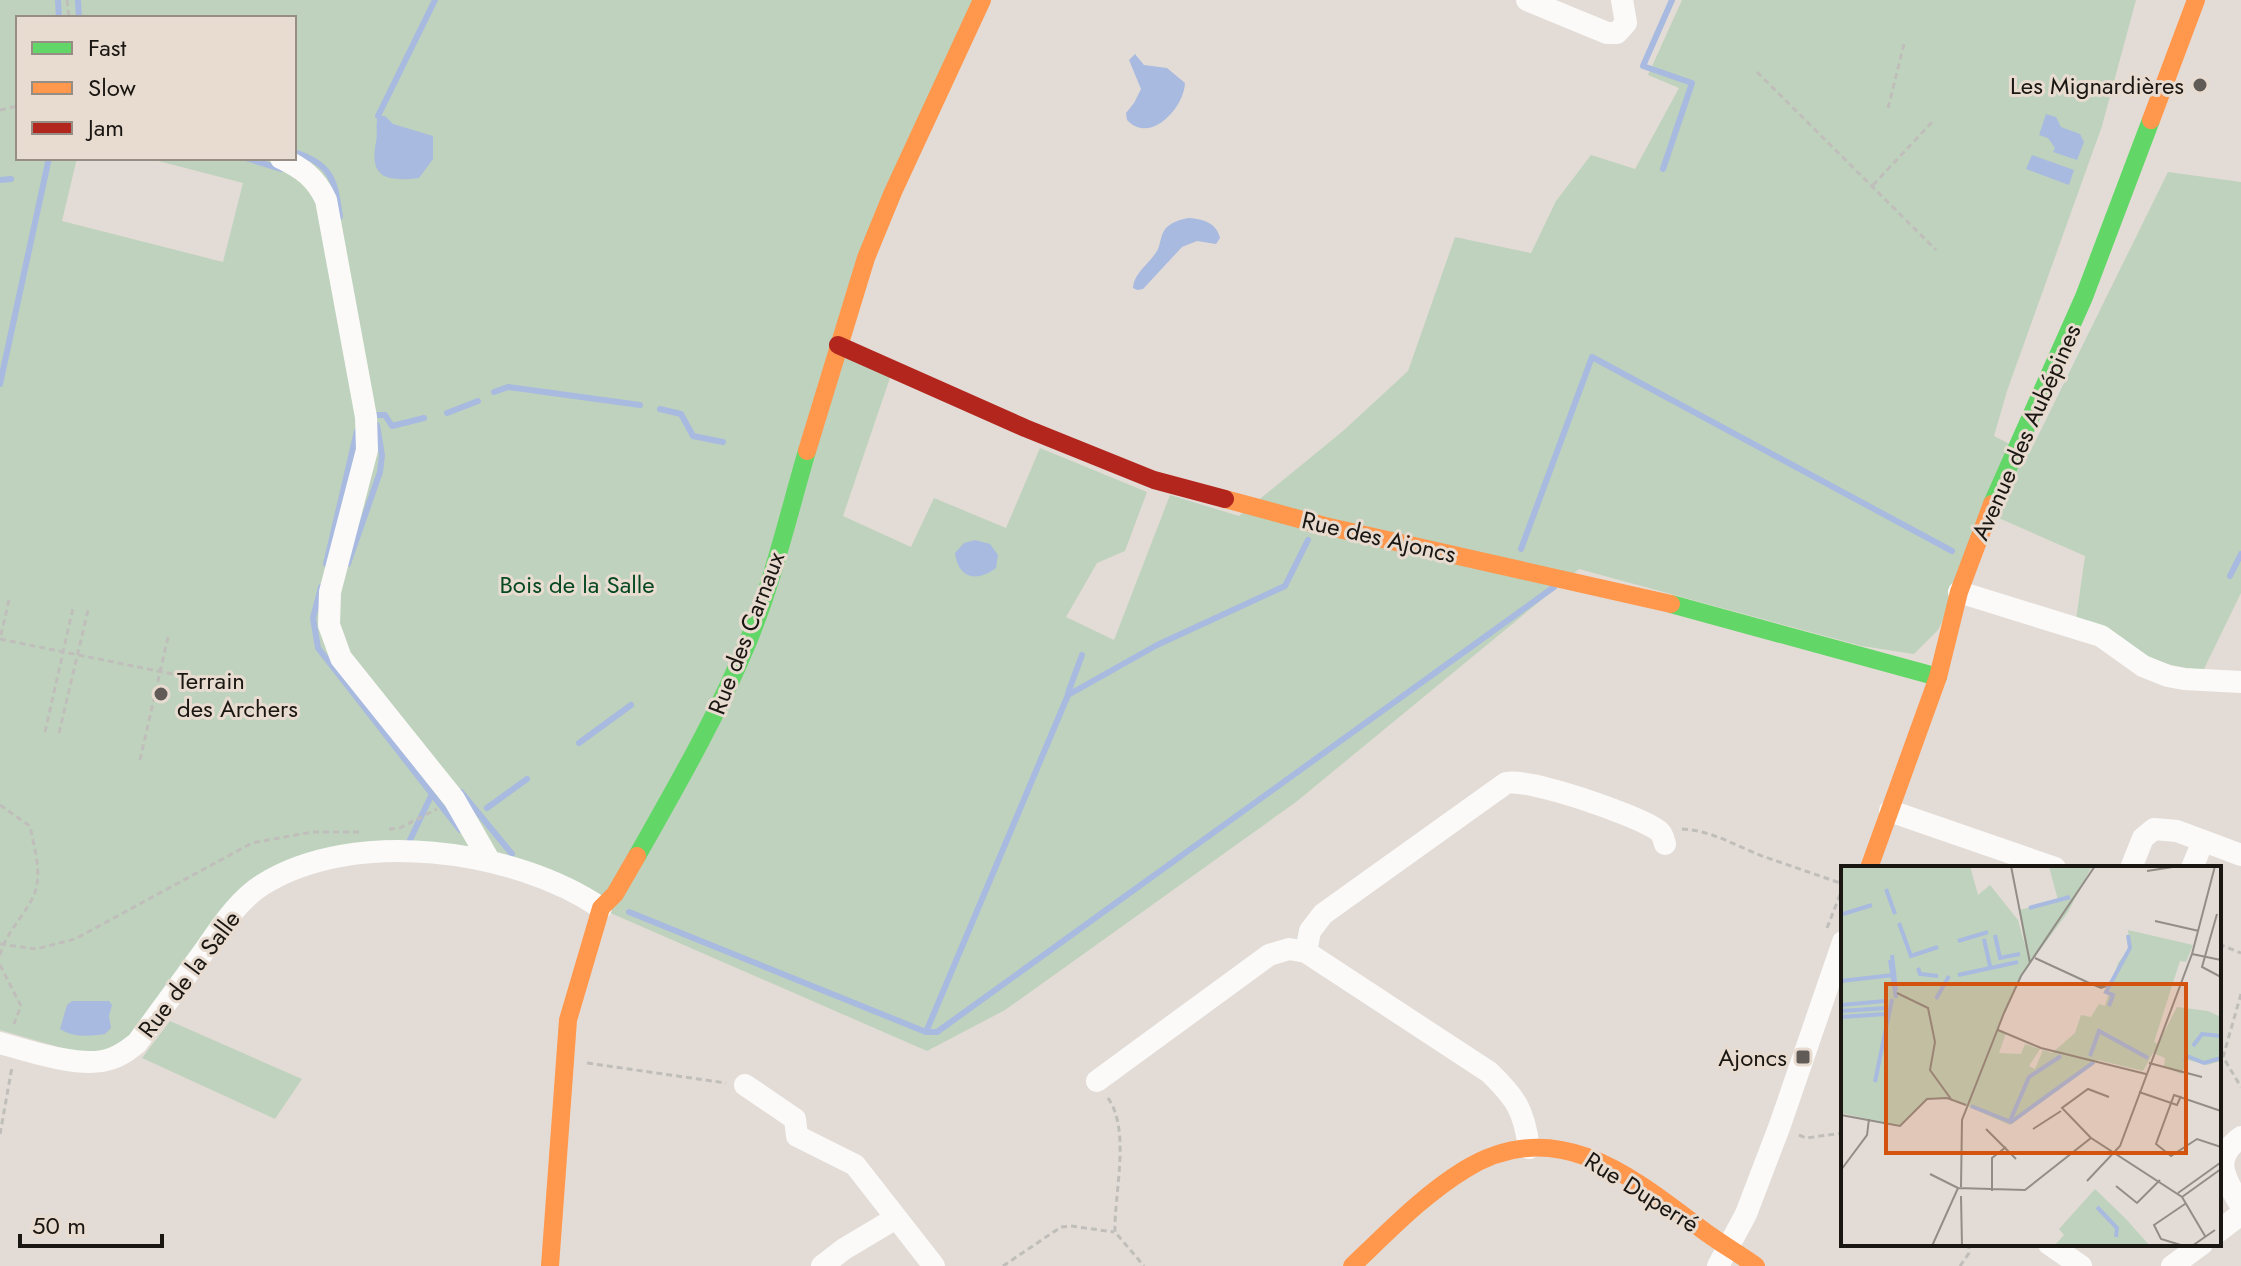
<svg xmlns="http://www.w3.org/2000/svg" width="2241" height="1266" font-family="Jost,sans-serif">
<rect width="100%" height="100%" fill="#e3dcd6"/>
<path fill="#bfd2bd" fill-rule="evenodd" d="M0,0H984L838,344L893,369L843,516L911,547L934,498L1006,528L1040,448L1147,492L1125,551L1097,563L1066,617L1114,640L1170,495L1239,516L1343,431L1408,371L1455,237L1531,253L1556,201L1591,155L1635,169L1679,88L1648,75L1682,0H2136L2102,126L2007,391L1994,436L2029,454L2168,172L2241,182V593L2203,671L2161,663L2076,620L2085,556L1994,516L1938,630L1914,654L1862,646L1579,569L1296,802L1005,1010L927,1051L489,860L389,852L262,886L137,1043L107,1061L0,1030ZM18,18H294V158H147L243,183L223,262L62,221L77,158H18Z
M170,1021L302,1079L275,1119L142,1058Z"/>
<path fill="#a8badf" d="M1135,54L1144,65L1167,68L1185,83C1184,108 1150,145 1127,120L1126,113L1134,103L1141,89L1129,60Z
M2046,114L2056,117L2061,127L2080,134L2084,142L2077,160L2053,152L2055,148L2048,138L2039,135Z
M378,116H385L393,124L433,136V159L419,178C386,182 369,178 376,142C378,133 375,125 378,116Z
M2032,155L2074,170L2069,185L2026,169Z
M1189,218C1203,219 1217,223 1220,238L1216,244L1197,241L1182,247L1143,289L1137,290L1133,288C1134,273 1149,264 1157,251C1161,244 1160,235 1166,228C1172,222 1181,219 1189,218Z
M975,540L990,544L998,555L996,568C976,583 958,578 955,553L964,543Z
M72,1001H109L112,1005L109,1016L111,1028L105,1034C90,1036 74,1038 60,1029L67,1005Z"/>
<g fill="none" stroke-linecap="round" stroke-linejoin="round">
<path stroke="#a8badf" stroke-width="6" d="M58,0L59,18
M78,0L79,18
M378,116L435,0
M294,152C332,164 335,180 340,217
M246,158L281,169
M1663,169L1692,83L1643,66L1672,0
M0,180L11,179
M0,384L49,158
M494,392L508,387L640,405
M660,409L681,414L693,436L723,442
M447,413L478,401
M375,415H385L392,426L424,418
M1521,549L1592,357L1952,551
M326,564L357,431
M348,564L380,472L382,455L377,425
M2230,576L2241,554
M321,587L313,618L318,648L460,830
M1068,693L1082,655
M579,743L631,705
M461,792L512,854
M487,808L527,779
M409,842L431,796
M629,912L926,1032H937L1554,587
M926,1032L1068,695L1157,645L1285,586L1308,540"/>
<path stroke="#c0bebb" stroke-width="3" stroke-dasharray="6 4" stroke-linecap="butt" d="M67,0L69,18
M1757,72L1936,250
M1888,108L1904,44
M0,110L18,106
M1873,185L1934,120
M9,600L0,639L197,679
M45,732L73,608
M59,733L88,610
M140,760L168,637
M0,805L30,826C34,847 41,868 36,889C31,909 7,929 0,955
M389,829L400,828L437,809
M1682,829C1711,830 1738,847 1765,857C1791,866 1817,875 1843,884
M1827,928L1843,887
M0,944L36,949L75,939L252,843L312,832H361
M2219,944L2241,953
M0,965L21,1006L14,1024
M2241,994L2223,1057L2241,1087
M587,1063L726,1083
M1108,1098C1131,1131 1114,1193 1115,1232L1144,1266
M0,1134L12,1067
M1799,1135L1806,1138L1843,1133
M1003,1266L1061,1227L1071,1226L1114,1232
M1960,1266L1969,1253V1244"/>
<path stroke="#fbfaf9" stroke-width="22" d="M1527,0L1607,33H1617L1626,23L1622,0
M281,158C302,168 316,178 326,200L366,417L367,450L330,592L329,625L341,658L454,799L489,860
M1959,592L2101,636L2143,666L2168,676L2184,679L2241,682
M1890,811L2055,868
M2131,868L2143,838L2154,829L2177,831L2241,855
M2192,868L2203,841
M0,1043C28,1051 83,1069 110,1059C121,1056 128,1050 137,1043C159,1013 180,984 202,954C219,930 237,901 262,885C353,827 515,849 601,908
M1097,1081L1269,955L1289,949L1306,952
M745,1085L795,1119L797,1136L855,1165L934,1266
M2241,1137C2210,1160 2226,1179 2241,1206
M1529,1148C1524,1110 1516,1098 1489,1072L1306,952L1310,931L1323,914L1506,783C1530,778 1633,814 1656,829C1662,832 1663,837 1665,844
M2219,1231L2241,1214
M2049,1244L2081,1266
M822,1266L844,1249L896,1218
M1718,1266L1746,1214L1780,1125L1843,942
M2172,1266L2202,1244"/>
<path stroke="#63d668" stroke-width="18" d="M1992,504L2084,297L2151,120
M1671,604L1938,677
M637,856C676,787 716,718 747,644C773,582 788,516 807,451"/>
<path stroke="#ff974d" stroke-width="18" d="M2151,120L2196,0
M807,451L866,258L893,192L982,0
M1225,499L1325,526L1671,604
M1869,868L1938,677L1959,592L1992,504
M550,1266L568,1020L601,908L615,894L637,856
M1352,1266C1387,1233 1422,1196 1464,1170C1554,1114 1629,1174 1700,1228C1718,1242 1738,1253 1756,1266"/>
<path stroke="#b3261e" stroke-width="18" d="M838,345L1025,428L1154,480L1225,499"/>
</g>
<g fill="#605b57" stroke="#e8dcd1" stroke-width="3">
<circle cx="2200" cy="85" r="8"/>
<circle cx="161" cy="694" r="8"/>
<rect x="1795" y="1049" width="16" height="16" rx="4"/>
</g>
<g text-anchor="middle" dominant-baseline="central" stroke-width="6" stroke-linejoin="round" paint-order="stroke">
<g font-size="24" fill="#1a1612" stroke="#e8dcd1" text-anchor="end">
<text x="2184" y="85">Les Mignardières</text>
<text x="177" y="680" text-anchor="start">Terrain<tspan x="177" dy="28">des Archers</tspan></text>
<text x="1787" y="1057">Ajoncs</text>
</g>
<g font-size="24" fill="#1a1612" stroke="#e8dcd1">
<text transform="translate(2026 432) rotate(-66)">Avenue des Aubépines</text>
<text transform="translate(1379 537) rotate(13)">Rue des Ajoncs</text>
<text transform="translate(746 633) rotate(-69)">Rue des Carnaux</text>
<text transform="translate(189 974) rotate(-53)">Rue de la Salle</text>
<text transform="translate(1642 1192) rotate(32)">Rue Duperré</text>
</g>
<g font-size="24" fill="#064920" stroke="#e8dcd1">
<text x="577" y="584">Bois de la Salle</text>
</g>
</g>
<g transform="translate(1841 866)">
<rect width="380" height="380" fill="#e3dcd6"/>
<path d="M0,0H129L137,29L149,19L177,54L184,80L178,44L217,34L208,1L170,0H251L227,46L180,110L157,163L165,167L158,187L180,188L184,178L199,183L188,200L194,203L202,184L211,187L234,167L240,149L250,151L258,138L264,140L277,97L289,82L287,64L352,79L345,96L339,95L313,176L317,178L336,141L367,145L380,151V195L366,199L347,194L340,208L323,201L324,192L312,187L302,205L257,194L169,259L110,233H86L59,260L0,247ZM254,323L285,353L309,380H213L223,369L218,363Z" fill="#bfd2bd"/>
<path fill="none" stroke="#a8badf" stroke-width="4" d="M45,23L54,48M188,42L229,31M2,48L31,39M58,57L70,90L97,81M154,69L159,92L179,88M143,73L149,100M117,75L147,66M51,89L55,124M49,94L55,132M77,102L79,108L97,110M117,109L177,96M0,115L52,109M95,133L108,110M0,139L44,135M268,140L272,129L265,126L289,82L287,69M0,145L46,142M0,151L44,148M352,180L361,168L380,170M249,190L258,165L307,192M344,195L346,190L363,197L380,192M34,216L51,133M130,240L170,256L253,196M169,255L188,211L220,190M256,341L276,362L275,371"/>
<path fill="none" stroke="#938d88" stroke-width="2" d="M170,0L189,97M306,5L338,0M376,48L361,101L380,111M314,55L358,65M351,88L380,94M194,92L246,116L260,122L263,121L251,118M56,127L87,142L94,176L89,204L110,233M157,164L200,182L305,208M308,197L361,211M298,226L336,239L340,230M380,245L333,229L315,278L330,290L356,273L380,281M0,249L59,260L86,233L106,232L125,239M145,263L175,293M192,263L220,245M250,272L221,242L247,223L268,231M0,304L26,269L28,253M89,308L117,322M246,315L279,280L351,88L374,0M275,320L296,337L319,314M120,321L121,254L163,147L180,110L254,0M151,325V292L165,281M337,327L379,297M120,330L121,380M341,331L380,303M91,380L117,322L184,324L250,272L341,331L364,370M343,380L320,373L313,359L344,338M351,380L374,364"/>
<path fill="#d3520d" fill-opacity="0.15" stroke="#d3520d" stroke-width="4" d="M45,118H345V287H45Z"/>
<rect width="380" height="380" fill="none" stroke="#1a1612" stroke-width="4"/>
</g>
<rect x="16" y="16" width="280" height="144" fill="#e8dcd1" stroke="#968d85" stroke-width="2"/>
<rect x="32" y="42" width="40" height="12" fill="#63d668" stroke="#968d85" stroke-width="2"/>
<text x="88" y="56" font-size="24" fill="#1a1612">Fast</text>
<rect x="32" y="82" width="40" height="12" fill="#ff974d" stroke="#968d85" stroke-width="2"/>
<text x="88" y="96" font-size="24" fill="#1a1612">Slow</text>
<rect x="32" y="122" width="40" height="12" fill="#b3261e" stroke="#968d85" stroke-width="2"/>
<text x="88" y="136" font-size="24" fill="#1a1612">Jam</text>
<path d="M20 1234v12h142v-12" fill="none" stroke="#1a1612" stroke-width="4"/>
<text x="32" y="1234" font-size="24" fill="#1a1612" stroke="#e8dcd1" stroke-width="6" paint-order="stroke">50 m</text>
</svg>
